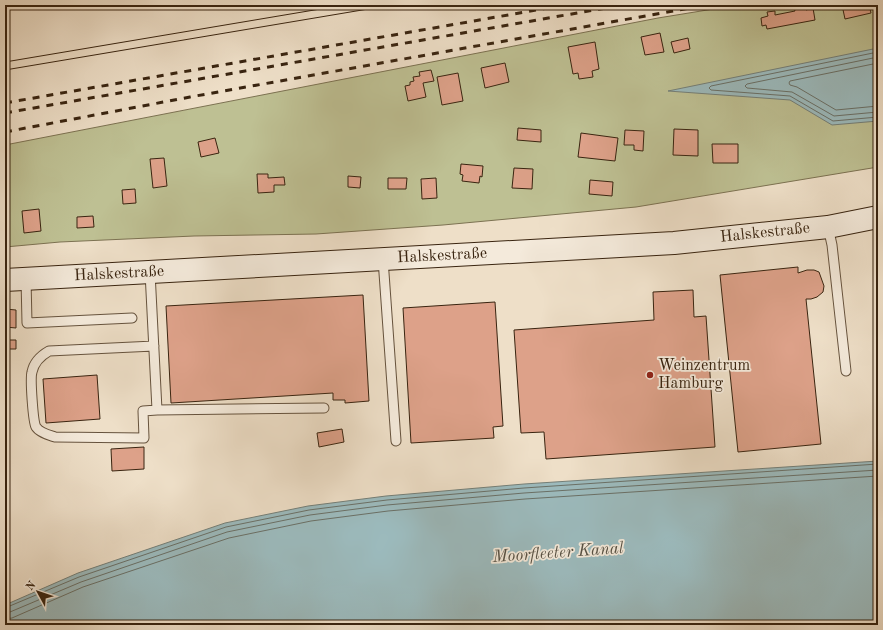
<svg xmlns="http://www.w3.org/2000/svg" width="883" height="630" font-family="'Old Standard TT',serif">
<rect width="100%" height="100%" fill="#eedfc8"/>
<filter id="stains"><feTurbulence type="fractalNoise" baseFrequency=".005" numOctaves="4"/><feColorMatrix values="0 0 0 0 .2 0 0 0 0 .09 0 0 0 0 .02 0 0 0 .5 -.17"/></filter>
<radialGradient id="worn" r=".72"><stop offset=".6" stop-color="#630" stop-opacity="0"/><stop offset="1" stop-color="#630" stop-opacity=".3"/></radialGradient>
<path fill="#bec093" stroke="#7c7252" d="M738,5H878V167L636,207L443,225L316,234L194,236L60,242L5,247V145L658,18Z"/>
<path fill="#9cbbbe" stroke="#747f78" d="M878,48V121L832,125L790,100L668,91Z
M878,461V625H5V605L78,573L225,523L308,506L386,496L524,484Z"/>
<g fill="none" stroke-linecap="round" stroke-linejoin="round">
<path stroke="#6a7067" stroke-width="1" d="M878,52L711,86L709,88L711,90L790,96L833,121L878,117
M878,57L747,84L745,86L747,88L792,92L834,116L878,112
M878,63L790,81L789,83L790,85L797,87L836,110L878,106
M5,608L79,577L226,527L309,510L387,500L524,488L878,464
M5,613L10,612L81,582L227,532L310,515L387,505L524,493L878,470
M5,619L12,618L83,587L229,538L311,521L388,511L525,499L878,476"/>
</g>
<path fill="#dda189" stroke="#392410" d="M805,5L806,10L813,8L815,20L767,29L766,25L762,26L761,18L768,16L767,12L775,11V15L795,11L794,7Z
M842,5H869L871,13L845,19Z
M660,33L664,52L645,55L641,37Z
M688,38L690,49L674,53L671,42Z
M595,42L599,69L592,71L593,77L579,79L578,73L573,74L568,47Z
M505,63L509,82L485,88L481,68Z
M431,70L434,81L423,83L426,97L408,101L405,86L410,85V82L414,81L413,77L420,76L419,72Z
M458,73L463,101L442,105L437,77Z
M518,128L541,130V142L517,140Z
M674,129L698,130V156L673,155Z
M625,130L644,131L643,151L634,150V145H624Z
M581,133L618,138L615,161L578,157Z
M215,138L219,153L201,157L198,142Z
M712,144H738V163H713Z
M164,158L167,186L153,188L150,159Z
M461,164L483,166L482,177L480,176L479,183L462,181L463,175L460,174Z
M514,168L533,169L532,189L512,188Z
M257,174H268V178L284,177L285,185H274V192L258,193Z
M348,176L361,177L360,188L348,187Z
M388,178H407L406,189H388Z
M436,178L437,198L422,199L421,179Z
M590,180L613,182L612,196L589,194Z
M135,189L136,203L123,204L122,190Z
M39,209L41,231L24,233L22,211Z
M93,216L94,227L77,228V217Z
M798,267V273L807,270H814L819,272L824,286L823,292L817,297L811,299H806L821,444L738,452L720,275Z
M693,290L694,317L706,316L715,447L546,459L544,432L521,433L514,330L654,320L653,292Z
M363,295L369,401L345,403V400H333V393L171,403L166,306Z
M495,302L503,426L493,427L494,438L411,443L403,308Z
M5,309L16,310V328L5,327Z
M6,340H16V349H6Z
M97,375L100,419L46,423L43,379Z
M342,429L344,442L319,447L317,433Z
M144,447V469L112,471L111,449Z"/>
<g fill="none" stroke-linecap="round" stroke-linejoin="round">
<defs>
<path id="lane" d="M828,227L832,245L846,371
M383,259L396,441
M150,272L157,410L324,408
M26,279L27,323L132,318
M154,346L49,351C42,355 34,362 32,372C30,378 33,422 36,427C40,433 49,435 55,437L144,438L143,411L157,410"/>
<path id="secondary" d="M5,280L674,243L828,227L878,217"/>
</defs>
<use href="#lane" stroke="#66533e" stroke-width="11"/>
<use href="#secondary" stroke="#392410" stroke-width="24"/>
<use href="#lane" stroke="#f4eadb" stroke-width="9"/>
<use href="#secondary" stroke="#f4eadb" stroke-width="22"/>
<path stroke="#392410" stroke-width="1" d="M5,62L344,5
M5,70L392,5"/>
<path stroke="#392410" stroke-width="3" stroke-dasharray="7 7" stroke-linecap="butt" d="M5,103L565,5
M5,113L623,5
M5,132L190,97L707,5"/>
</g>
<circle fill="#8f2418" stroke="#f4eadb" stroke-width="1.5" cx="650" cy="375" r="4"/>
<g text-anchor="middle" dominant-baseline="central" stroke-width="3.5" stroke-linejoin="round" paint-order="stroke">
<g font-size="16" fill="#392410" stroke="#f4eadb">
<text transform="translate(765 233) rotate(-6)">Halskestraße</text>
<text transform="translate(442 256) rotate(-3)">Halskestraße</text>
<text transform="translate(119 274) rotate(-3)">Halskestraße</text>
</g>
<g font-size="16" fill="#392410" stroke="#f4eadb" text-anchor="start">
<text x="658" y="366">Weinzentrum<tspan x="658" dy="18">Hamburg</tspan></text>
</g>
<g font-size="17" font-style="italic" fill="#575144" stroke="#f4eadb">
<text transform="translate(558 553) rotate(-4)">Moorfleeter Kanal</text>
</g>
</g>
<rect width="883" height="630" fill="none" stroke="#eedfc8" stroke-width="20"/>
<rect x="6" y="6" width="871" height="618" fill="none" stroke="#392410" stroke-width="2"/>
<rect x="10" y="10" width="863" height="610" fill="none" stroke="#392410"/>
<g transform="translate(38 592) rotate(310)" stroke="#f4eadb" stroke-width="3" paint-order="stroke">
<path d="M0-3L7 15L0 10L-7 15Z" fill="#392410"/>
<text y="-6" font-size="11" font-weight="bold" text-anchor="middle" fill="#392410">N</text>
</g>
<rect width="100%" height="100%" filter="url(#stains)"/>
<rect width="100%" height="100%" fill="url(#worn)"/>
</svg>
